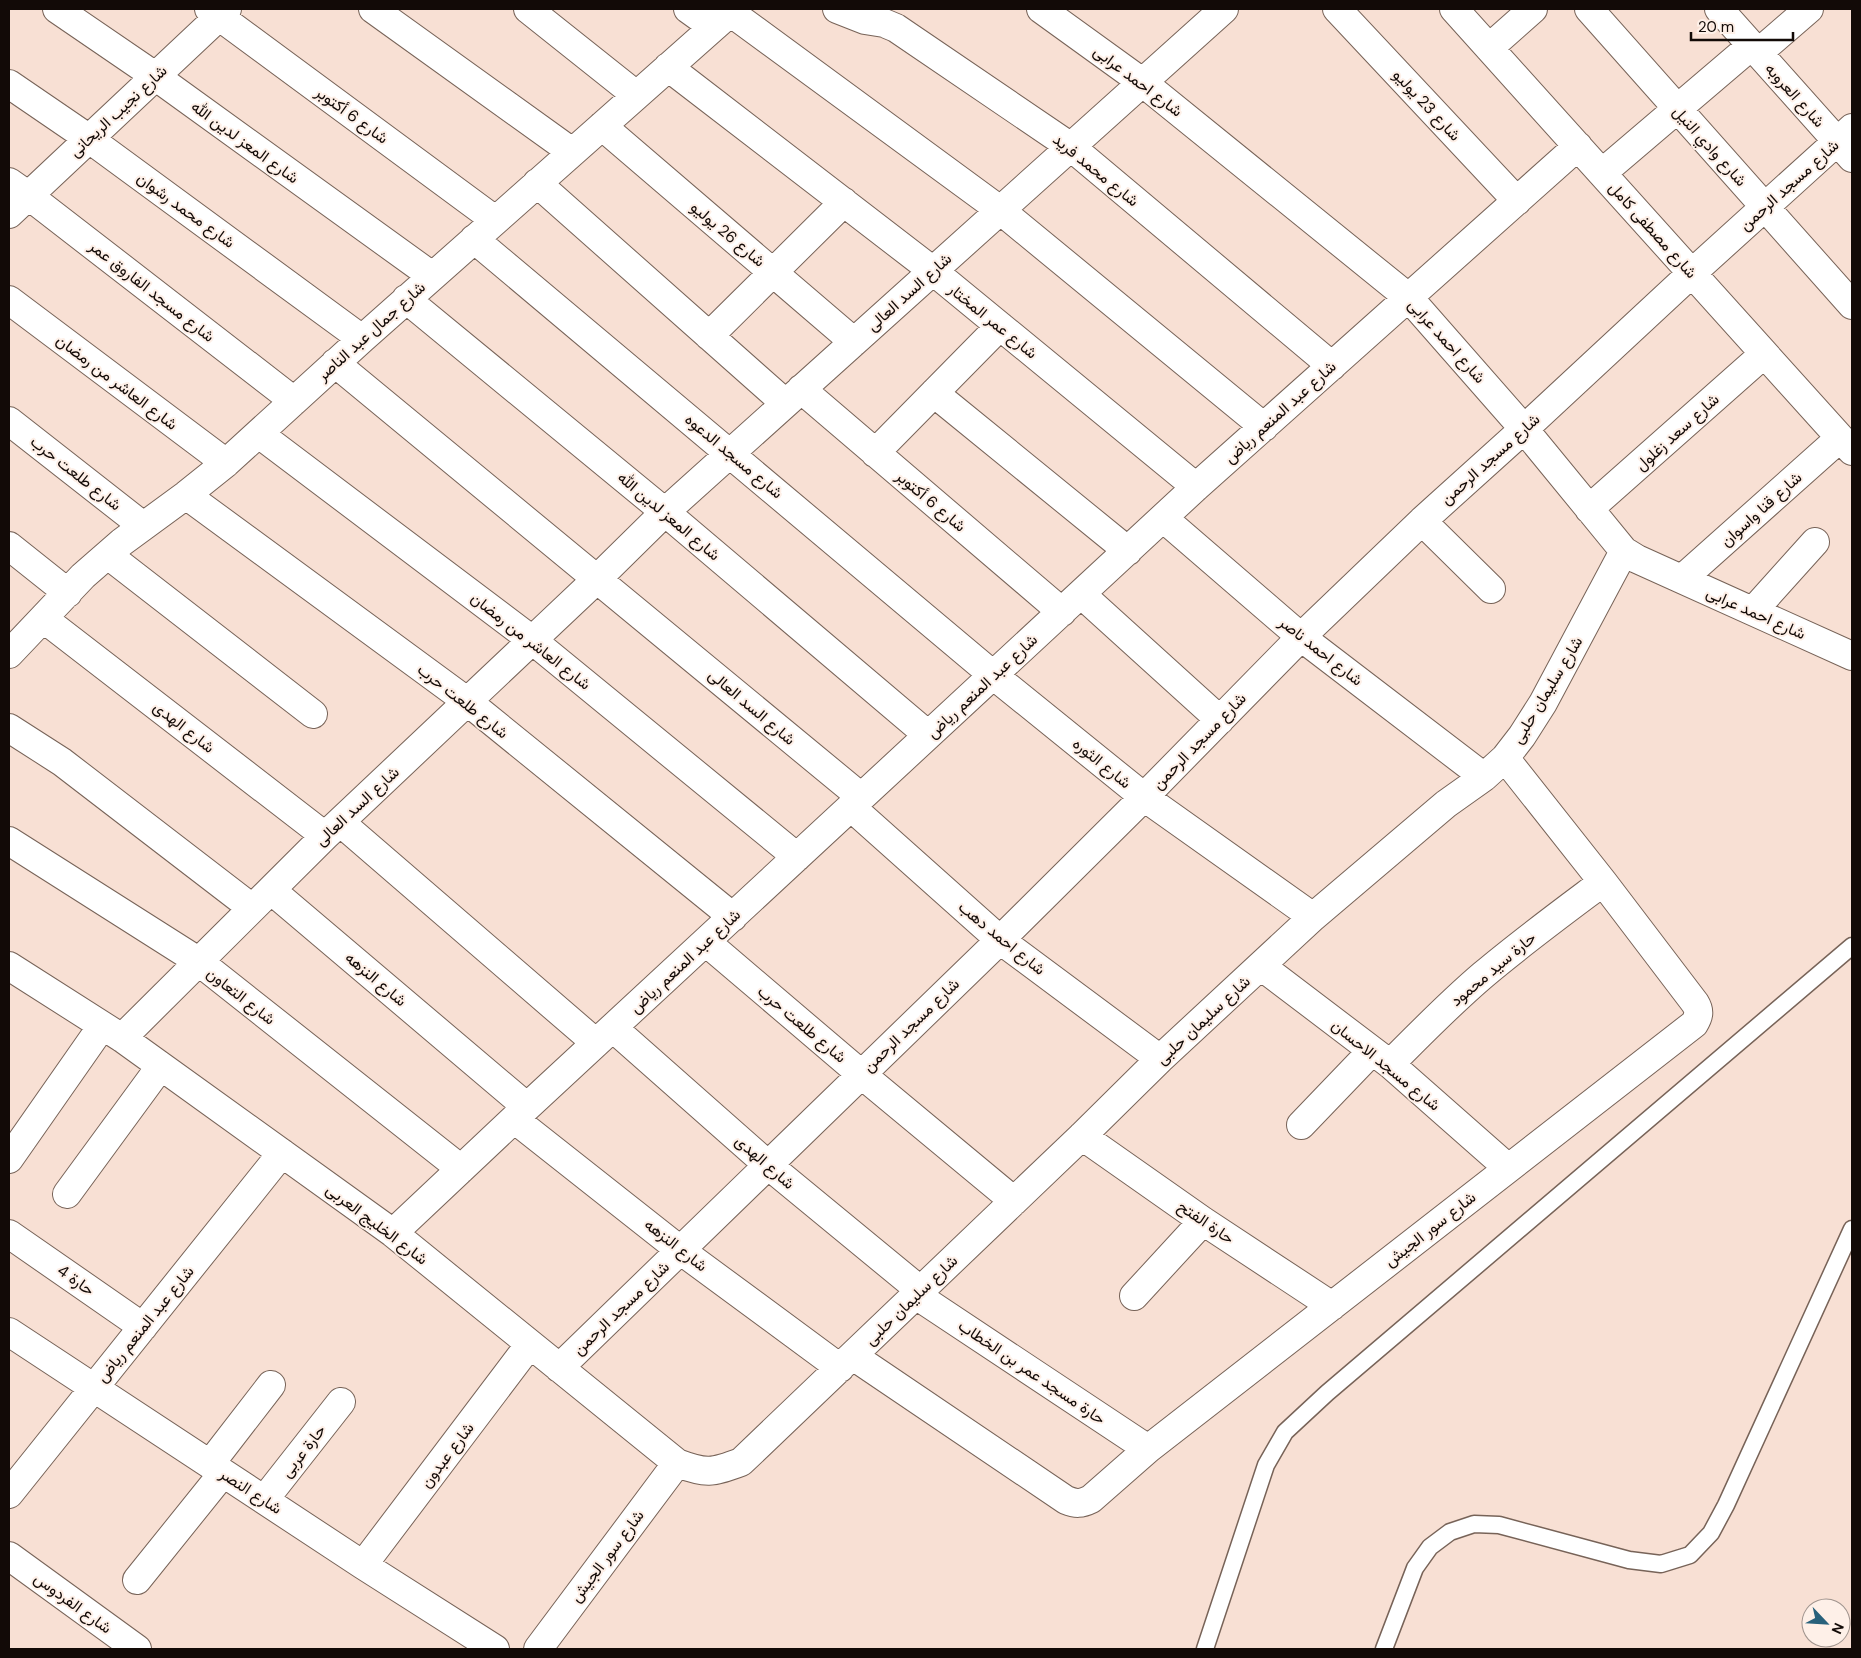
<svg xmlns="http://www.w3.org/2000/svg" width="1861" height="1658" font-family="'DM Sans',Vazirmatn,sans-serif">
<rect width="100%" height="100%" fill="#f8e0d4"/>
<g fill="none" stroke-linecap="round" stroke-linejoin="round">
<defs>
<path id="lane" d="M1205,1649L1266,1465L1285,1432L1327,1393L1852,946
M1384,1649L1415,1568L1430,1547L1450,1532L1474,1524L1499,1525L1629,1560L1661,1564L1690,1555L1711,1533L1726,1505L1852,1229"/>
<path id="street" d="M57,9L155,76L432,276
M209,9L495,220
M373,9L572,152
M528,9L636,95
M688,9L713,27
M837,9L865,20L884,23L896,28L1071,147L1332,366
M1041,9L1142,82L1409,298L1524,429L1624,551L1637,559L1852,656
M1337,9L1517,201
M1454,9L1852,451
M1589,9L1852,305
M1719,9L1852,158
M730,12L1000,210L1264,427
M1489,48L1533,9
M1758,53L1809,9
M668,67L933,271L1196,487
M9,84L88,138L362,339
M602,126L854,342
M1602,173L1751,46
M9,182L29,196L294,401
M537,183L785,403
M9,214L227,9
M474,239L993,675L1144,797L1313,917
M406,299L665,512L928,735
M9,300L226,463
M709,336L844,202
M335,363L861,797
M801,389L1062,612
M934,393L1128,551
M9,421L143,526
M259,434L532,640L797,857
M875,453L1000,326
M186,495L468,702L733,917
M1589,509L1764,354
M1163,518L1301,637L1484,777
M1422,521L1491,589
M9,546L68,593
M108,555L313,714
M1682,579L1840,438
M1081,594L1220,720
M1753,611L1815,542
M44,619L325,836
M9,654L83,576L122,542L186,495L226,463L362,339L734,9
M9,728L62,762L252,908
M851,807L1000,940L1160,1059
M340,822L596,1043
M9,841L198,961L461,1169
M271,890L527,1107
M706,942L861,1074L1014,1201
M9,966L122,1038L393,1233L677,1463C706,1474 712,1473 741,1462L1082,1136L1160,1059L1313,917L1446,804L1484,777L1505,758L1522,736L1543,703L1624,551
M1261,966L1390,1064L1508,1168
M613,1028L768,1165L921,1291
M122,1038L325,836L597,579L665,512L1224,9
M1390,1064C1420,1034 1450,1003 1483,975C1522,942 1563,912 1603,882
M514,1119L680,1250L840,1368
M1301,1125L1372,1051
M1082,1136L1203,1221L1332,1306
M9,1159L102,1026
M67,1194L160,1067
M393,1233L514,1119L1196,487L1578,146
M9,1234L143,1327
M916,1295L1148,1449
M1134,1296L1203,1221
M9,1332L363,1565L495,1649
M853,1356L1066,1500C1076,1504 1081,1504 1091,1499L1148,1449L1694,1024C1699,1016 1700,1011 1695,1003L1603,882L1505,758
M559,1368L1000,940L1144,797L1301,637L1422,521L1524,429L1692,273L1852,128
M210,1464L271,1385
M9,1494L282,1153
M264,1500L341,1402
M9,1556L137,1649
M363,1565L530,1344
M137,1580L223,1473
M538,1649L677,1463"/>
</defs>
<use href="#lane" stroke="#776358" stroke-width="19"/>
<use href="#street" stroke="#776358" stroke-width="30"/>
<use href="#lane" stroke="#fff" stroke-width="16"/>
<use href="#street" stroke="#fff" stroke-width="28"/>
</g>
<g text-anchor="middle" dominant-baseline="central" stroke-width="4" stroke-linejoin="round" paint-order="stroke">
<g font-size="16" fill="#120a07" stroke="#fef0e8">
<text transform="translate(1138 81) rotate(37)">شارع احمد عرابى</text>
<text transform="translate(1795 95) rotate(48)">شارع العروبه</text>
<text transform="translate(1427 105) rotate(47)">شارع 23 يوليو</text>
<text transform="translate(118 111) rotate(-43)">شارع نجيب الريحانى</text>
<text transform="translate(352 115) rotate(36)">شارع 6 أكتوبر</text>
<text transform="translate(245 142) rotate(36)">شارع المعز لدين الله</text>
<text transform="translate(1710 146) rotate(48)">شارع وادي النيل</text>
<text transform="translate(1096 170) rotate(39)">شارع محمد فريد</text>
<text transform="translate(1789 185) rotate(-42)">شارع مسجد الرحمن</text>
<text transform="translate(186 210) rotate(36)">شارع محمد رشوان</text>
<text transform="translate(1653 230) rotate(48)">شارع مصطفى كامل</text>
<text transform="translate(728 234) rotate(40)">شارع 26 يوليو</text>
<text transform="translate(152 291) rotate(38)">شارع مسجد الفاروق عمر</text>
<text transform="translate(909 292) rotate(-42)">شارع السد العالى</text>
<text transform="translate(993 321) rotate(39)">شارع عمر المختار</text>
<text transform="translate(371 331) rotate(-42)">شارع جمال عبد الناصر</text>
<text transform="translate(1447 341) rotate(48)">شارع احمد عرابى</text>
<text transform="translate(117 382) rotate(37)">شارع العاشر من رمضان</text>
<text transform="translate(1280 412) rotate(-42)">شارع عبد المنعم رياض</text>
<text transform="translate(1677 432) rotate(-42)">شارع سعد زغلول</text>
<text transform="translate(734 456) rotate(40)">شارع مسجد الدعوه</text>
<text transform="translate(1490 459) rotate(-42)">شارع مسجد الرحمن</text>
<text transform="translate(76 473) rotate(38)">شارع طلعت حرب</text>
<text transform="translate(931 501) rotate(40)">شارع 6 أكتوبر</text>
<text transform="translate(1761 509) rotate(-42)">شارع قنا واسوان</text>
<text transform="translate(669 516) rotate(40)">شارع المعز لدين الله</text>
<text transform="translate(1756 613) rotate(24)">شارع احمد عرابى</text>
<text transform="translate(531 641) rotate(38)">شارع العاشر من رمضان</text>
<text transform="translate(1321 651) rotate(38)">شارع احمد ناصر</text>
<text transform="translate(982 686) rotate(-43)">شارع عبد المنعم رياض</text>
<text transform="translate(1547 690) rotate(-59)">شارع سليمان حلبى</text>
<text transform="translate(463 701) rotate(38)">شارع طلعت حرب</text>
<text transform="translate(752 707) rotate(40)">شارع السد العالى</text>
<text transform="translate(184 727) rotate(38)">شارع الهدى</text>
<text transform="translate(1199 741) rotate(-46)">شارع مسجد الرحمن</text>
<text transform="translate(1102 763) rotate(39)">شارع الثوره</text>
<text transform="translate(357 806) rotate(-43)">شارع السد العالى</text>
<text transform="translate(1002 938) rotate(39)">شارع احمد دهب</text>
<text transform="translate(685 961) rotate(-43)">شارع عبد المنعم رياض</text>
<text transform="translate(1493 969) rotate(-40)">حارة سيد محمود</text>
<text transform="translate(376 979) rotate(40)">شارع النزهه</text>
<text transform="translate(241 996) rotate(38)">شارع التعاون</text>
<text transform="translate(1203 1020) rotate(-43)">شارع سليمان حلبى</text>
<text transform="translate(802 1024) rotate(40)">شارع طلعت حرب</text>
<text transform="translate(911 1025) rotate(-44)">شارع مسجد الرحمن</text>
<text transform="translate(1386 1065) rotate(39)">شارع مسجد الاحسان</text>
<text transform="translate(765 1162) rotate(41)">شارع الهدى</text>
<text transform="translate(1206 1222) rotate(34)">حارة الفتح</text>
<text transform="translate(377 1224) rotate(37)">شارع الخليج العربى</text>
<text transform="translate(1430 1229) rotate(-38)">شارع سور الجيش</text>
<text transform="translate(676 1245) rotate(38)">شارع النزهه</text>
<text transform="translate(76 1280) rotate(35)">حارة 4</text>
<text transform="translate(911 1300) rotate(-44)">شارع سليمان حلبى</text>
<text transform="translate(621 1308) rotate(-44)">شارع مسجد الرحمن</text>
<text transform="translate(145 1324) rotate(-51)">شارع عبد المنعم رياض</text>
<text transform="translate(1032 1372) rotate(34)">حارة مسجد عمر بن الخطاب</text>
<text transform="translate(303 1451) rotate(-52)">حارة عربى</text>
<text transform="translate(447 1455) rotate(-53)">شارع عبدون</text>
<text transform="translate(251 1491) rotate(33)">شارع النصر</text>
<text transform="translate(607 1556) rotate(-53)">شارع سور الجيش</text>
<text transform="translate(73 1603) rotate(36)">شارع الفردوس</text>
</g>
</g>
<rect width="1861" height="1658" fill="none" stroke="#120a07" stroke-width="20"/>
<g transform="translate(1826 1623) rotate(115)"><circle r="24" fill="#fef0e8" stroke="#a0948e"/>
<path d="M0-4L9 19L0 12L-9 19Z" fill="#28617b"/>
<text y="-8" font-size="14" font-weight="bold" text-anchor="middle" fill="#120a07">N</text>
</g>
<path d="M1691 32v8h102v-8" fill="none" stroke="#120a07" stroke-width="2.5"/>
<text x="1698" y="32" font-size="15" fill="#120a07" stroke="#fef0e8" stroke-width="4" paint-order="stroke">20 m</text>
</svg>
